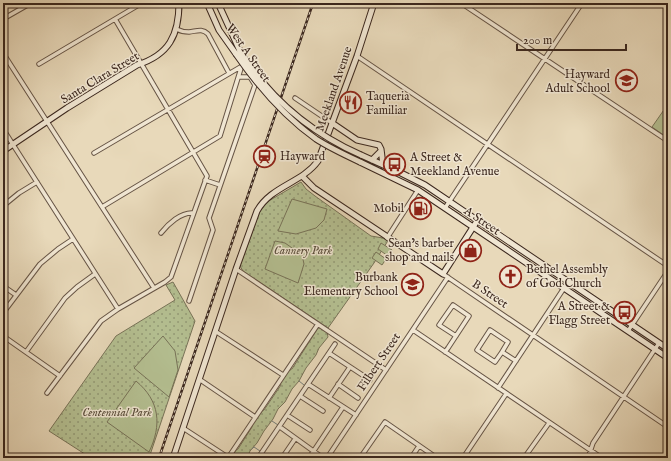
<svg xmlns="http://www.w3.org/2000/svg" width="671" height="461" font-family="'IM FELL English',serif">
<defs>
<pattern id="park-dots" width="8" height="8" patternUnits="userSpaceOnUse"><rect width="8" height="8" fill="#b4bf91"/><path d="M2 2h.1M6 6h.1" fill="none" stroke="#949b76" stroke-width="1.8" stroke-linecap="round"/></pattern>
</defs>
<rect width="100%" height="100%" fill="#e8d9ba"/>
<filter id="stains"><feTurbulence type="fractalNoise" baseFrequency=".005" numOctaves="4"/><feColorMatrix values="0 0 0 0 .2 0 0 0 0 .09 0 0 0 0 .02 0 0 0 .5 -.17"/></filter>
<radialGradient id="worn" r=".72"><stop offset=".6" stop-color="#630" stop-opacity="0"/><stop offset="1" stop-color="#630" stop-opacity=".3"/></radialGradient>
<path fill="url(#park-dots)" stroke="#787358" d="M301,182L306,189L315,196L371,236L389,239L374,263L328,328L243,271L240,266L260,211L267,202Z
M173,282L195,321L149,458H91L49,431L116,336L175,300L166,285Z
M318,328H321L327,332L328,337L319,348L316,355L306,368L299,381L292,389L285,402L278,409L273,419L264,431L257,443L250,451L247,458H234L233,454L236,450L238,449L252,427V425L262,411L264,410L281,385L280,383L290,369H292Z"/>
<path fill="#b4bf91" stroke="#787358" d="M668,104V138L652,127Z
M292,199L327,209L324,220L316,228L296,234L278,231Z
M275,241L285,243L302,255L304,264L298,283L265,269Z
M381,243L392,250L388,256L378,249Z
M376,252L386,259L382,265L372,258Z
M163,336L175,351L178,370L169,397L134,368Z
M136,381C160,401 162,425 149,452L107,422Z"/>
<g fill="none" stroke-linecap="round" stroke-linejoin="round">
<path stroke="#747e7b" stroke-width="1" d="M299,381L304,385
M272,421L278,425
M252,449L254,447L260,451"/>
<defs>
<path id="street" d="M461,3L668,141
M3,19L31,3
M176,29C180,31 185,32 189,32C197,31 202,28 208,34L229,73
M3,53L154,288
M357,56L668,266
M39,64L142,3
M295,98L332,123
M3,129L118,309
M94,153L254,59
M205,180L220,185
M3,206L19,193L37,182
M102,207L220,136L242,65
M445,208L582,3
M161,233C168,224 181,212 193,213
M387,238L418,190
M236,269L386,370
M443,274L668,427
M3,286L16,295
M189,301L213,230L209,218L255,85L250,77H239
M3,313L40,264L58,249L73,239
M413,330L602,458
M215,331L283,375
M628,331L668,271
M3,336L60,376
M26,352L65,298L77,287L95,274
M445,352L448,348L469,316L453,305L439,325L456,336
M502,352L495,362L477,350L490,330L508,342L502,352L516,361
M329,353L370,380
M199,379L255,417
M308,384L356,415
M338,384L358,398
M3,387L5,388
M498,388L568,282
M47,393L101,321L118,309L165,282L171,277L207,176L115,19
M300,396L323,411
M329,398L350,367
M287,415L310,430
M280,427L323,458
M183,428L229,458
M103,458L105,456
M228,458L318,324
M258,458L335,344
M282,458L295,439
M309,458L343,407
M327,458L448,277
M360,458L385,422L437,458
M411,458L419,446
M463,458L506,394
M524,458L549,423
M588,458L593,443L659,343"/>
<path id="secondary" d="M207,3L219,30L236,54
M218,3L240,51
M332,123L357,140L379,145L381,149L383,165
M3,151L67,108L137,65C169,55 179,35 179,3
M361,155L401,173L425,185L668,349
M372,160L381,151
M360,162L418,190L668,358
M302,176L314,188L443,274L477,221
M173,458L236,269L257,211C271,186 302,183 318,161L357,56L374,3"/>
</defs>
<use href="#street" stroke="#665445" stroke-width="5.5"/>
<use href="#secondary" stroke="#3b271e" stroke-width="7"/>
<use href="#street" stroke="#f0e6d2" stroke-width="3.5"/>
<use href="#secondary" stroke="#f0e6d2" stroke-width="5"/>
<defs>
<path id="rail" d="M159,458L313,3"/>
</defs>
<use href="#rail" stroke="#3b271e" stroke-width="2.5"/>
<use href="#rail" stroke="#f0e6d2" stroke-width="1" stroke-dasharray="3" stroke-linecap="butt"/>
<defs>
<path id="secondary-bridge" d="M240,51C270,99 309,132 361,155
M236,54C258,86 284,116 316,139C330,148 345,155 360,162"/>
</defs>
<use href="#secondary-bridge" stroke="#3b271e" stroke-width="7" stroke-linecap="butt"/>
<use href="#secondary-bridge" stroke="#f0e6d2" stroke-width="5"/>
</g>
<defs>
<symbol id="school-ring" viewBox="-11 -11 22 22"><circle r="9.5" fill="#f0e6d2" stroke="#8f2418" stroke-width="1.5"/><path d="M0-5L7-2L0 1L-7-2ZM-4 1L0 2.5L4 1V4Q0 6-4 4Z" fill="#8f2418"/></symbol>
<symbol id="restaurant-ring" viewBox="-11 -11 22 22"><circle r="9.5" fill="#f0e6d2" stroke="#8f2418" stroke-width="1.5"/><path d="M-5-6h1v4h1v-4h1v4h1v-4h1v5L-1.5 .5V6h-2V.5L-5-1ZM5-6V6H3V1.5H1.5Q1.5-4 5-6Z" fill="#8f2418"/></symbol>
<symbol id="station-ring" viewBox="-11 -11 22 22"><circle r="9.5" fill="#f0e6d2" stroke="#8f2418" stroke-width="1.5"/><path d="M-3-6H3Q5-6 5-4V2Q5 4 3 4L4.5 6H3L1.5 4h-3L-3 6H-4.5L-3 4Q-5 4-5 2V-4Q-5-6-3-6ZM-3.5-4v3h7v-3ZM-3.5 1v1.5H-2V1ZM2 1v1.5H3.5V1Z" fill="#8f2418"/></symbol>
<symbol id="bus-ring" viewBox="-11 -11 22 22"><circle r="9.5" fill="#f0e6d2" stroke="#8f2418" stroke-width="1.5"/><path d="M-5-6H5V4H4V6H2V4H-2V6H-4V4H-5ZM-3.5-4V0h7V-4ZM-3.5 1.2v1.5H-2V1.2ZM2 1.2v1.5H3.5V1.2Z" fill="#8f2418"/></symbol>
<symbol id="fuel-ring" viewBox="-11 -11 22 22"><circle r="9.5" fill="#f0e6d2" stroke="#8f2418" stroke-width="1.5"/><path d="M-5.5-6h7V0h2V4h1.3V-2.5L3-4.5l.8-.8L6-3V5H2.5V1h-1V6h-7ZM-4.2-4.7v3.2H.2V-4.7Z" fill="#8f2418"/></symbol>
<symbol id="shop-ring" viewBox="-11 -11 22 22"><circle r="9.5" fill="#f0e6d2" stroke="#8f2418" stroke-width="1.5"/><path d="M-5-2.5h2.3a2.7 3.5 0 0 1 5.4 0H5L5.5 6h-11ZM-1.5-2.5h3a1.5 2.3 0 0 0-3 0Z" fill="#8f2418"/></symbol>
<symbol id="church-ring" viewBox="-11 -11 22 22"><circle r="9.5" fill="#f0e6d2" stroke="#8f2418" stroke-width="1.5"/><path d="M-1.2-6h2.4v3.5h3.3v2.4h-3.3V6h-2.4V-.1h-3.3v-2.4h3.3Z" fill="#8f2418"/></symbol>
</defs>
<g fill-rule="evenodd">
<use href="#school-ring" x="614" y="68" width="25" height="25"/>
<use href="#restaurant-ring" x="338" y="90" width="25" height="25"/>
<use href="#station-ring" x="252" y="144" width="25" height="25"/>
<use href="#bus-ring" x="382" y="152" width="25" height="25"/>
<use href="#fuel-ring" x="408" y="196" width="25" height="25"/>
<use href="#shop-ring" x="458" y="238" width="25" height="25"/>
<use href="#church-ring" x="498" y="264" width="25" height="25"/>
<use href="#school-ring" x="400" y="272" width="25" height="25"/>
<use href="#bus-ring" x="612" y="300" width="25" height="25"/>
</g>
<g text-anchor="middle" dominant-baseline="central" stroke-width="3" stroke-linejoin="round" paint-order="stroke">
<g font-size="12" fill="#3b271e" stroke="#f0e6d2">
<text transform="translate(248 53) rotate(55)">West A Street</text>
<text transform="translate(100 78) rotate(-31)">Santa Clara Street</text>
<text transform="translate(334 89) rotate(-71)">Meekland Avenue</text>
<text transform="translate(482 221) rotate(34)">A Street</text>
<text transform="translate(490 294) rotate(34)">B Street</text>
<text transform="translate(379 362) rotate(-56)">Filbert Street</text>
</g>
<g font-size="12" fill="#3b271e" stroke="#f0e6d2" text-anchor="end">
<text x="610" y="74">Hayward<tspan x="610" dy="14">Adult School</tspan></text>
<text x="366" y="96" text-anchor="start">Taqueria<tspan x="366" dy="14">Familiar</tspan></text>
<text x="280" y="156" text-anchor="start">Hayward</text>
<text x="410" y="157" text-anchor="start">A Street &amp;<tspan x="410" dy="14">Meekland Avenue</tspan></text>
<text x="404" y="208">Mobil</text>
<text x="454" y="243">Sean’s barber<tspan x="454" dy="14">shop and nails</tspan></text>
<text x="526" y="269" text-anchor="start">Bethel Assembly<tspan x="526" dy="14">of God Church</tspan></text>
<text x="398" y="277">Burbank<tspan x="398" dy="14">Elementary School</tspan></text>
<text x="610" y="306">A Street &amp;<tspan x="610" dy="14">Flagg Street</tspan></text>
</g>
<g font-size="12" font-style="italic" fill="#594d3b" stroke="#f0e6d2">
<text x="303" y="250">Cannery Park</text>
<text x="117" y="412">Centennial Park</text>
</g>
</g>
<rect width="671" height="461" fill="none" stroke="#e8d9ba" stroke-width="16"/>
<rect x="4" y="4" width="663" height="453" fill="none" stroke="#3b271e" stroke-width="2"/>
<rect x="8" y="8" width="655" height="445" fill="none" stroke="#3b271e"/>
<path d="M517 44v6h109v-6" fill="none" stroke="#3b271e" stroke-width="2"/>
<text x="523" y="44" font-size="12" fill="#3b271e" stroke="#f0e6d2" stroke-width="3" paint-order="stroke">200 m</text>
<rect width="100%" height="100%" filter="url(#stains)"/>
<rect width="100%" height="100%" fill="url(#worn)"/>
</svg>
